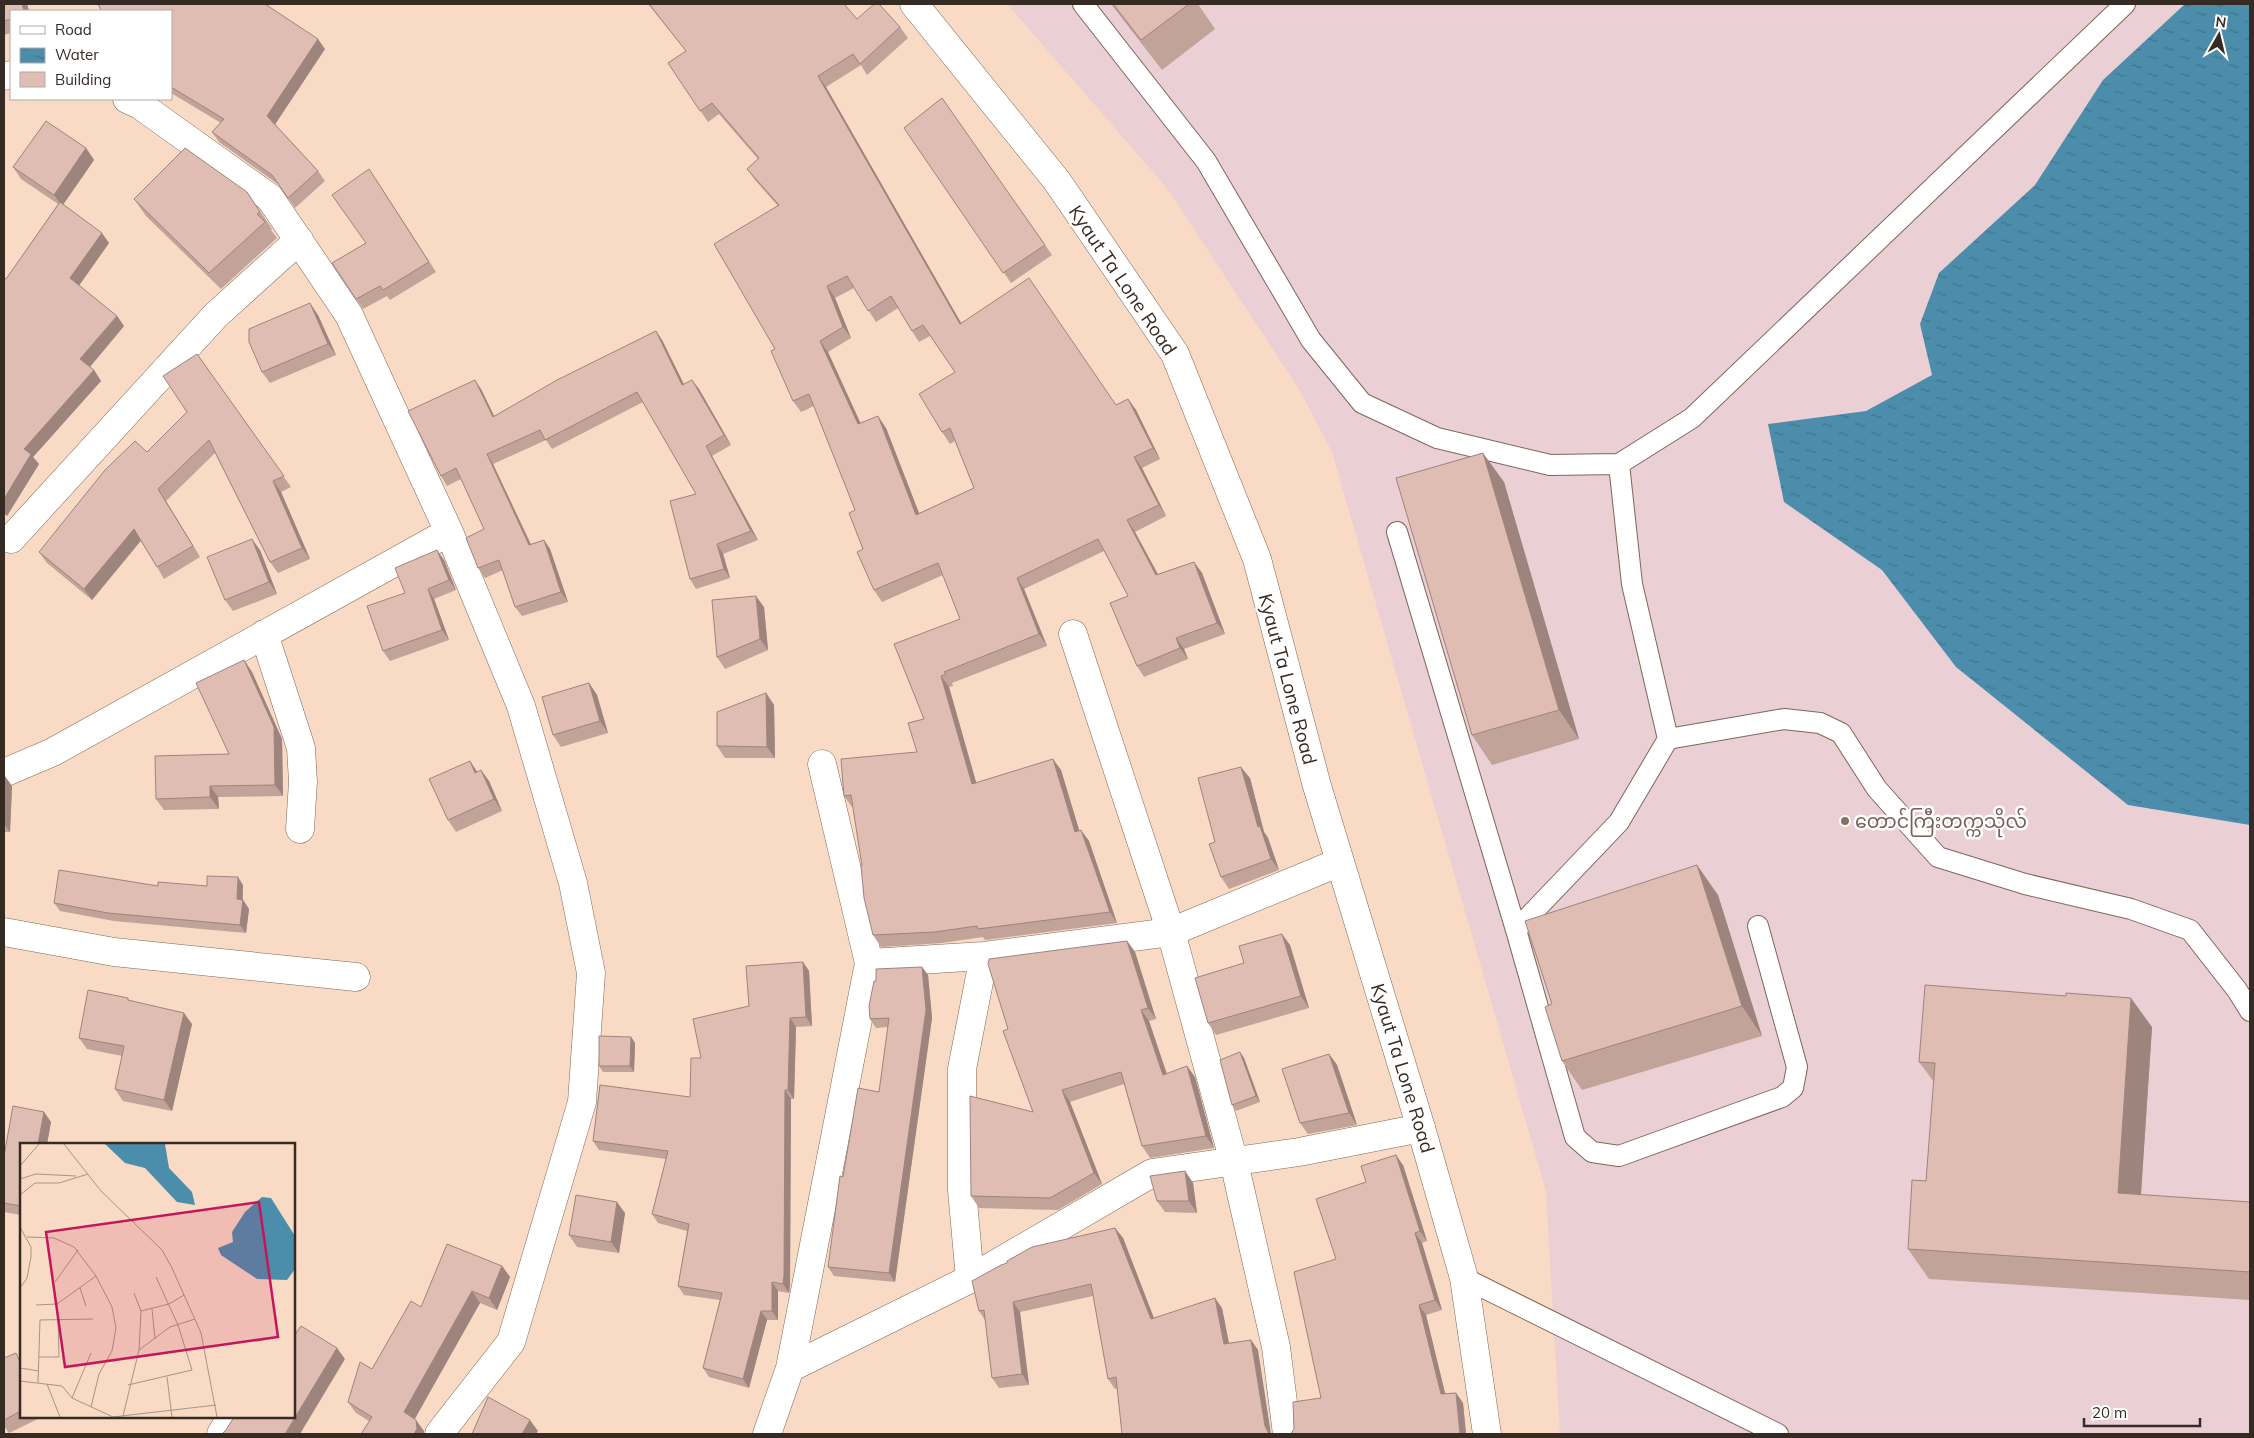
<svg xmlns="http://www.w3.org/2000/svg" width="2254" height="1438" font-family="Mulish,'Noto Sans Myanmar',sans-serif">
<defs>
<pattern id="water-ripples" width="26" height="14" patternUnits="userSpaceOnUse" patternTransform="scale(1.25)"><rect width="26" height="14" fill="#4c8dab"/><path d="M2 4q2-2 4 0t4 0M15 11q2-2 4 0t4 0" fill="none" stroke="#40738b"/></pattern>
</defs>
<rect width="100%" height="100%" fill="#f8dac5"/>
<path fill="#eacfd4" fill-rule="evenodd" d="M1007,4H2250V1434H1560L1546,1191L1332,452L1299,389L1167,188ZM1657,1245L2024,1425H2023Z"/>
<path fill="url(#water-ripples)" d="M2185,4H2250V825L2128,805L1956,667L1882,570L1784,502L1768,424L1866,411L1932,375L1920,324L1939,273L2035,185L2103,80Z"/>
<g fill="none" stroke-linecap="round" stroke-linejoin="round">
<defs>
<path id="service" d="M1083,4L1206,161L1311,340L1362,403L1437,438L1550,465L1619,464L1692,418L2125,4
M1397,532L1516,930L1575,1137L1592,1152L1619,1156L1782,1097L1793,1088L1797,1067L1758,926
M1668,739L1784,719L1820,723L1841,733L1877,789L1938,857L2025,884L2131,909L2190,930L2237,990L2250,1011
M1516,930L1619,822L1668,739L1632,584L1619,464
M1464,1278L1778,1434"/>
<path id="minor" d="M4,76L11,75
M127,99L140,105L270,198L349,315L449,532L521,706L573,883L591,973L582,1102L511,1342L439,1434
M11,539L216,315L299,240
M264,634L301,748L303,782L300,829
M1073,634L1171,932L1234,1162L1276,1347L1287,1434
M4,773L53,752L449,532
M4,932L114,952L356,977
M869,963L984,956L1171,932L1340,862
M970,1279L962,1190V1069L984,956
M790,1368L970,1279L1152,1173L1299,1152L1421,1128
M221,1434L231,1417
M767,1434L790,1368L869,963L822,764"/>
<path id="secondary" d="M914,4L1057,181L1175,354L1257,559L1317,786L1421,1128L1464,1278L1487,1434"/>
</defs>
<use href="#service" stroke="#806754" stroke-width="22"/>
<use href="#minor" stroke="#806754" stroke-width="29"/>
<use href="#secondary" stroke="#806754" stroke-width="29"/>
<use href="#service" stroke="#fff" stroke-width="20"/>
<use href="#minor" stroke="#fff" stroke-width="28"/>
<use href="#secondary" stroke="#fff" stroke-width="28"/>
</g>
<path fill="#c1a399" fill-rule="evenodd" d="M4,4H27L29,11H11V33L4,35Z
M648,4H844L857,19L900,27L908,38L867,75L861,65L826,87L961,323L1116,405L1128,399L1136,410L1160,459L1142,468L1166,516L1135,532L1158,574L1194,562L1202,573L1225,634L1184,649L1188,659L1144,677L1137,666L1128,596L1104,551L1024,589L1047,646L952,683L953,686L949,687L976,783L1061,770L1079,830L1089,841L1117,923L985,940L983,937L942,943L881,947L873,935L853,807H852L844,796L917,752L924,719L960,619L943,575L882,602L874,590L863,549L855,510L814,406L801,412L793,401L775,349L778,206L755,180L747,169L758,159L719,114L708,122L668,63L686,51ZM854,288L876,322L898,308L912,331L919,342L930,336L955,372L942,432L950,444L955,441L974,488L919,513L886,428L860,423L828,352L851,338L835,298Z
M1111,4H1198L1215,29L1162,70Z
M171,11L325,49L275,124L318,171L325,181L295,208L279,185L219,142L212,132L221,123L171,93Z
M942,98L1052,255L1011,283L904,128Z
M86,148L94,160L63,205L109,243L79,286L117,316L124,326L90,367L94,370L101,381L33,457L39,464L7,516L4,514V278L6,279L58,204L21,179L13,167Z
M376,179L436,272L390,300L387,296L363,309L332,263L366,243Z
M247,192L272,229L271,230L277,238L221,289L146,216L134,199Z
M318,315L336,355L270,383L262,372Z
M656,331L662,340L684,384L699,389L731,445L712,456L758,540L723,554L730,578L696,589L690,579L696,494L643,402L552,449L546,440L493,464L531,544L544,540L550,549L568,602L522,616L515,607L503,570L485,578L478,568L484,529L461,479L447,486L441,476L481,389L494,416Z
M197,354L291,487L281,492L310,559L278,573L270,562L215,453L166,501L200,557L164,579L157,567L141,541L92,600L47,563L39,552L147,452L187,412Z
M1504,482L1579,739L1492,765L1472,735Z
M260,550L277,594L233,611L225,600Z
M444,560L456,590L434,599L449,640L390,661L383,651L405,593Z
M764,607L768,650L725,669L717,657Z
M244,660L252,672L282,739L283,796L218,797L219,809L164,810L156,799L229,754Z
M589,683L597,695L608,733L561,747L553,735Z
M766,693L774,705L775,758H725L717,746Z
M470,761L477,772L489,781L502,811L456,832L448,820Z
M4,775L12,786L10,832H4Z
M1250,778L1264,832L1268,838L1279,870L1229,889L1221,877L1215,842Z
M243,885V900L249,909L246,933L114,921L60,911L54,903L158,886H207Z
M1718,895L1762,1036L1582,1090L1562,1061L1552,1004Z
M1127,941L1135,952L1156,1019L1149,1021L1166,1073L1195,1077L1214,1148L1150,1158L1142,1146L1124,1084L1070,1102L1102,1184L1058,1210L979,1208L971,1196L1033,1112Z
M1290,945L1309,1008L1216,1035L1208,1023L1244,963Z
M803,962L809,971L812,1026L796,1027L794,1099H791L790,1285L789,1293L778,1291V1320H767L749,1388L709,1377L703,1368L720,1300L684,1295L678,1286L687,1231L658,1223L652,1214L666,1159L599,1150L593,1141L690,1097L701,1058L749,1006Z
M922,967L928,975L932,1018L895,1282L834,1276L828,1267L843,1177L879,1092L888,1027L876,1028L870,1019L876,981Z
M130,1001L192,1024L172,1111L123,1101L115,1089L122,1056L87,1049L79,1038Z
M2152,1027L2141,1195L2250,1202V1300L1929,1279L1908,1249L1926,1181L1934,1082L1919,1062Z
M631,1037L635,1043L634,1072H603L599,1066Z
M1240,1052L1244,1058L1260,1102L1236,1111L1232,1105Z
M1329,1054L1337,1065L1357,1125L1308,1134L1300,1123Z
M44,1112L51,1122L47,1144H21V1215L4,1212V1156Z
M1403,1165L1427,1241L1422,1243L1442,1310L1426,1315L1445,1394L1456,1393L1463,1403L1466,1434H1291L1321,1398L1336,1259L1366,1182Z
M1185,1171L1193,1183L1197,1213L1165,1212L1157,1201Z
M625,1213L619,1253L577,1247L569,1235Z
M1115,1228L1123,1238L1154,1318L1222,1308L1229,1343L1251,1340L1258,1350L1115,1389L1108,1379L1093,1296L1020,1312L1029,1385L999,1388L992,1378L985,1320L979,1311L1007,1263Z
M502,1266L510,1277L497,1310L480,1303L414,1419L424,1431L369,1421L356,1413L348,1402L372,1369L421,1307Z
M16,1353L21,1361V1417H42L9,1433L4,1426V1358Z"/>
<path fill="#9d847d" d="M22,4H27L29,11H24Z
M318,39L325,49L274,126L267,116Z
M818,76L826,87L968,335L960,324Z
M86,148L94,160L62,206L54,195Z
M102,233L109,243L77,288L70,278Z
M827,286L835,298L851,338L843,327Z
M310,303L318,315L336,355L328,344Z
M117,316L124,326L88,369L80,359Z
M656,331L662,340L689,395L682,385Z
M820,341L828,352L866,435L858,424Z
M94,370L101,381L33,457L39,464L7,516L4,511V499L24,449Z
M475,380L481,389L499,426L493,417Z
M692,380L699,389L731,445L724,435Z
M1128,399L1136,410L1160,459L1153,448Z
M878,416L886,428L924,526L916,515Z
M706,446L712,456L758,540L751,531Z
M1483,453L1504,482L1579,739L1559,710Z
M487,454L493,464L535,554L529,545Z
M1134,457L1142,468L1166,516L1159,505Z
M273,481L281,492L310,559L302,548Z
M158,489L166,501L200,557L193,546Z
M1127,520L1135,532L1164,586L1156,575Z
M134,529L141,540L92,600L84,589Z
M252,539L260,550L277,594L269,582Z
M544,540L550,549L568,602L561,592Z
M717,544L723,554L730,578L724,569Z
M437,550L444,560L456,590L449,580Z
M1194,562L1202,573L1225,634L1217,623Z
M1017,578L1024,589L1047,646L1039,634Z
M428,589L434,599L449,640L442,630Z
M756,596L764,607L768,650L760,639Z
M1176,638L1184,649L1188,659L1180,648Z
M244,660L252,672L282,739L283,796L275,785Z
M941,676L949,687L980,796L972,784Z
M589,683L597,695L608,733L600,721Z
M766,693L774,705L775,758L767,747Z
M1053,759L1061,770L1083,843L1075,832Z
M470,761L478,773H475Z
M1241,767L1250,778L1264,832L1268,838L1279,870L1271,859L1258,827Z
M481,770L489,781L502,811L494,799Z
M4,775L12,786L10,832L4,824Z
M210,786L218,797L219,809L210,797Z
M1081,830L1089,841L1117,923L1110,912Z
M1697,865L1718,895L1762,1036L1742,1006Z
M238,877L243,885L242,907L237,899Z
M243,900L249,909L246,933L240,925Z
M1282,934L1290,945L1309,1008L1301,996Z
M1127,941L1135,952L1156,1019L1148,1008Z
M803,962L809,971L812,1026L806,1017Z
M922,967L928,975L932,1018L895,1282L889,1273Z
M2131,998L2152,1027L2139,1223L2118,1193Z
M1141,1010L1149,1021L1171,1086L1163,1075Z
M184,1013L192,1024L172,1111L164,1100Z
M790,1018L796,1027L794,1099L788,1090Z
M631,1037L635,1043L634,1072L630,1066Z
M1240,1052L1244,1058L1260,1102L1256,1096Z
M1329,1054L1337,1065L1357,1125L1349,1113Z
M1187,1066L1195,1077L1214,1148L1206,1136Z
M785,1090L791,1099L790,1285L789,1293L783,1284Z
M1062,1090L1070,1102L1102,1184L1094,1173Z
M44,1112L51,1122L47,1144H38Z
M1396,1155L1403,1165L1427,1241L1420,1231Z
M1185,1171L1193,1183L1197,1213L1189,1201Z
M617,1202L625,1213L619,1253L611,1242Z
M1115,1228L1123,1238L1158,1329L1151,1319Z
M1415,1233L1422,1243L1442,1310L1435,1300Z
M502,1266L510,1277L497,1310L489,1298Z
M772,1282L778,1291V1320L772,1311Z
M472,1291L480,1303L412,1424L404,1412Z
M1215,1298L1222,1308L1231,1354L1224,1344Z
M1013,1302L1020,1312L1029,1385L1022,1374Z
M1419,1305L1426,1315L1448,1405L1441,1394Z
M761,1311L767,1320L749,1388L743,1379Z
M1251,1340L1258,1350L1271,1434H1268L1265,1426Z
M337,1348L345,1359L300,1434H285Z
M1456,1393L1463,1403L1466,1434H1460Z
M416,1420L424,1431V1434H414Z
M530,1420L538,1431L536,1434H522Z"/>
<path fill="#e0bdb2" stroke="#9d847d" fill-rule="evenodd" d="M4,4H22L24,11H11V19L4,21Z
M98,4H265L318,39L267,116L318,171L288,198L272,175L212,132L224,119L171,87V11H99L101,10Z
M649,4H844L857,19L874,4H879L900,27L860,64L853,54L818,76L960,324L1029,278L1116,405L1128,399L1153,448L1134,457L1159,505L1127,520L1156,575L1194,562L1217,623L1176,638L1180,648L1137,666L1110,603L1128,596L1098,539L1017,578L1039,634L944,672L946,674L941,676L972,784L1053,759L1075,832L1081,830L1110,912L978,929L977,926L935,932L873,935L864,898L861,866H862L851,795L844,796L841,759L917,752L908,723L924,719L894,644L960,619L938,563L874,590L857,552L863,549L849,513L855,510L809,394L793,401L771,351L775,349L714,244L779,205L747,169L759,158L712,103L700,111L668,63L686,51ZM847,276L868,311L891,296L912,331L923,325L955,372L919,394L942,432L950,428L974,488L916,515L878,416L858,424L820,341L843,327L827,286Z
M1113,4H1189L1141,40Z
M942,98L1045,245L1003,273L904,128Z
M46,121L86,148L54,195L13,167Z
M185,148L247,192L260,212L257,214L265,222L209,273L134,199Z
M369,169L429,262L383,290L380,286L356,299L332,263L366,243L332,195Z
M60,202L102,233L70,278L117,316L80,359L94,370L24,449L31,454L4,499V278L6,279Z
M310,303L328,344L262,372L249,342V329Z
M656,331L682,385L692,380L724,435L706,446L751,531L717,544L724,569L690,579L670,501L696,494L637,392L545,440L540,430L487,454L529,545L544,540L561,592L515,607L499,560L478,568L466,538L484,529L456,468L441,476L408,411L475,380L493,417L557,380Z
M197,354L284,476L273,481L302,548L270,562L209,440L158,489L193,546L157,567L134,529L84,589L39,552L105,470L135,441L147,452L187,412L163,376Z
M1483,453L1559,710L1472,735L1396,478Z
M252,539L269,582L225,600L207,557Z
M437,550L449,580L428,589L442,630L383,651L367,606L405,593L395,568Z
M756,596L760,639L717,657L712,600Z
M244,660L274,727L275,785L210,786V797L156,799L155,756L229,754L196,683Z
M589,683L600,721L553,735L542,697Z
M766,693L767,747L717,746V712Z
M470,761L475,773L481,770L494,799L448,820L429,779Z
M1241,767L1258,827L1260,826L1271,859L1221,877L1209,844L1215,842L1198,778Z
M1697,865L1742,1006L1562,1061L1545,1007L1552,1004L1525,921Z
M59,870L158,886V882L207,886V876L238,877L237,899L243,900L240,925L108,913L54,903Z
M1282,934L1301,996L1208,1023L1195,978L1244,963L1239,946Z
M1127,941L1148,1008L1141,1010L1163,1075L1187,1066L1206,1136L1142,1146L1121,1072L1062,1090L1094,1173L1050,1198L971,1196L970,1096L1033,1112L1003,1031L1008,1029L988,964L989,959Z
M803,962L806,1017L790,1018L788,1090H785L784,1276L783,1284L772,1282V1311H761L743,1379L703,1368L722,1293L678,1286L689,1224L652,1214L668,1151L593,1141L600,1085L690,1097L691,1058H701L693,1019L749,1006L746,966Z
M922,967L926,1010L889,1273L828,1267L840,1176L843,1177L858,1088L879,1092L889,1018L870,1019L869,1006L874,981H876V969Z
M1925,985L2066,996V993L2131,998L2118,1193L2250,1202V1272L1908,1249L1912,1180L1926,1181L1935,1063L1919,1062Z
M88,990L128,998V1000L184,1013L164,1100L115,1089L124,1046L79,1038Z
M599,1036L631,1037L630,1066H599Z
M1240,1052L1256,1096L1232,1105L1220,1060Z
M1329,1054L1349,1113L1300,1123L1282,1069Z
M13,1106L44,1112L38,1144H21V1206L4,1203V1156Z
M1396,1155L1420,1231L1415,1233L1435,1300L1419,1305L1441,1394L1456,1393L1460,1434H1291L1294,1429L1293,1402L1321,1398L1294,1272L1336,1259L1316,1199L1366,1182L1361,1166Z
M1185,1171L1189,1201H1157L1150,1176Z
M576,1195L617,1202L611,1242L569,1235Z
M1115,1228L1151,1319L1215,1298L1224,1344L1251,1340L1265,1426L1269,1434H1122L1116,1377L1108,1379L1091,1284L1013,1302L1022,1374L992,1378L984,1310L979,1311L972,1281L1001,1265L1007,1263V1261L1032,1247Z
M447,1244L502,1266L489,1298L472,1291L404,1412L416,1420L417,1429L414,1434H361L372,1417L348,1402L360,1362L372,1369L411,1301L421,1307Z
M301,1326L337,1348L285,1434H222L226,1430L234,1417H294V1336Z
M16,1353L21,1364V1411L4,1420V1358Z
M488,1397L530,1420L522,1434H472Z"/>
<circle fill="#8d6e63" stroke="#fff" stroke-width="2" cx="1845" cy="821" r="5"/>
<g text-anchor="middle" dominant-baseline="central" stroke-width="5" stroke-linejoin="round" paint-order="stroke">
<g font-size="19" fill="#362b23" stroke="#fff">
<text transform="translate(1123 280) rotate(56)">Kyaut Ta Lone Road</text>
<text transform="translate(1288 679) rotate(75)">Kyaut Ta Lone Road</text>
<text transform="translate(1403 1068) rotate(73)">Kyaut Ta Lone Road</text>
</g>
<g font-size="19" fill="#785e54" stroke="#fff" text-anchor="start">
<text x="1855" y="821">တောင်ကြီးတက္ကသိုလ်</text>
</g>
</g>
<g transform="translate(20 1143)">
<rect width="275" height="275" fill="#f8dac5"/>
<path d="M85,1H145L149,25L172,49L175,62L157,59L125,25L105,20ZM242,54L251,55L275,93V126L267,137L237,136L201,112L198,105L213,99L212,89L225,69Z" fill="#4c8dab"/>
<path fill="none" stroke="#aa9484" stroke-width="1" d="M44,1L81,48L142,107L152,125L181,190L197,274M0,23L19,1M0,36L16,31L56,33M0,52L15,40H39L68,31M0,84L11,104V114L7,135L0,145M7,94L34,95L54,104L76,133L92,164L96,185L92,208L79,231L71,264M35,139L58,107M60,145L66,163M16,162L37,161L76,133M132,166L135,196M121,168L149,161L164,152M119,207L150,184L175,176M19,214H39L38,176M0,225L19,228M147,234L152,274M0,238L42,243L52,255L93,274L196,262M18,240L20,177L73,176M27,241L40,274M108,242L172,227L158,182L136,134M52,255L71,210M103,273L119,207L121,168L114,150"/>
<path fill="#c2185b" fill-opacity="0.15" stroke="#c2185b" stroke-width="2.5" d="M239,59L258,194L45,224L26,89Z"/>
<rect width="275" height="275" fill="none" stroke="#362b23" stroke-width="2.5"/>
</g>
<rect width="2254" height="1438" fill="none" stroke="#362b23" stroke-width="10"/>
<rect x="10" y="10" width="162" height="90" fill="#ffffff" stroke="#afaaa7"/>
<rect x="20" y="26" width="25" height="8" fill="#ffffff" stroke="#afaaa7"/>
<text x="55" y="35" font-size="15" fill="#362b23">Road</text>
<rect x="20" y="48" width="25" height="15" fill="url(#water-ripples)" stroke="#afaaa7"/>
<text x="55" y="60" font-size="15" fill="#362b23">Water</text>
<rect x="20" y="72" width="25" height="15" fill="#e0bdb2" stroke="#afaaa7"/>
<text x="55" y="85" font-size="15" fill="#362b23">Building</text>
<g transform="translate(2219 35) rotate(8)" stroke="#ffffff" stroke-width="4" paint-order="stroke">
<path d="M0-4L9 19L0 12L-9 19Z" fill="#362b23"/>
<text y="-8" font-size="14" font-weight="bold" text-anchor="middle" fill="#362b23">N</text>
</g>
<path d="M2084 1418v8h116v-8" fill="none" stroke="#362b23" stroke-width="2.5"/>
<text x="2092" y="1418" font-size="15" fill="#362b23" stroke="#ffffff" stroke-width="4" paint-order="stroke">20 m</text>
</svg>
